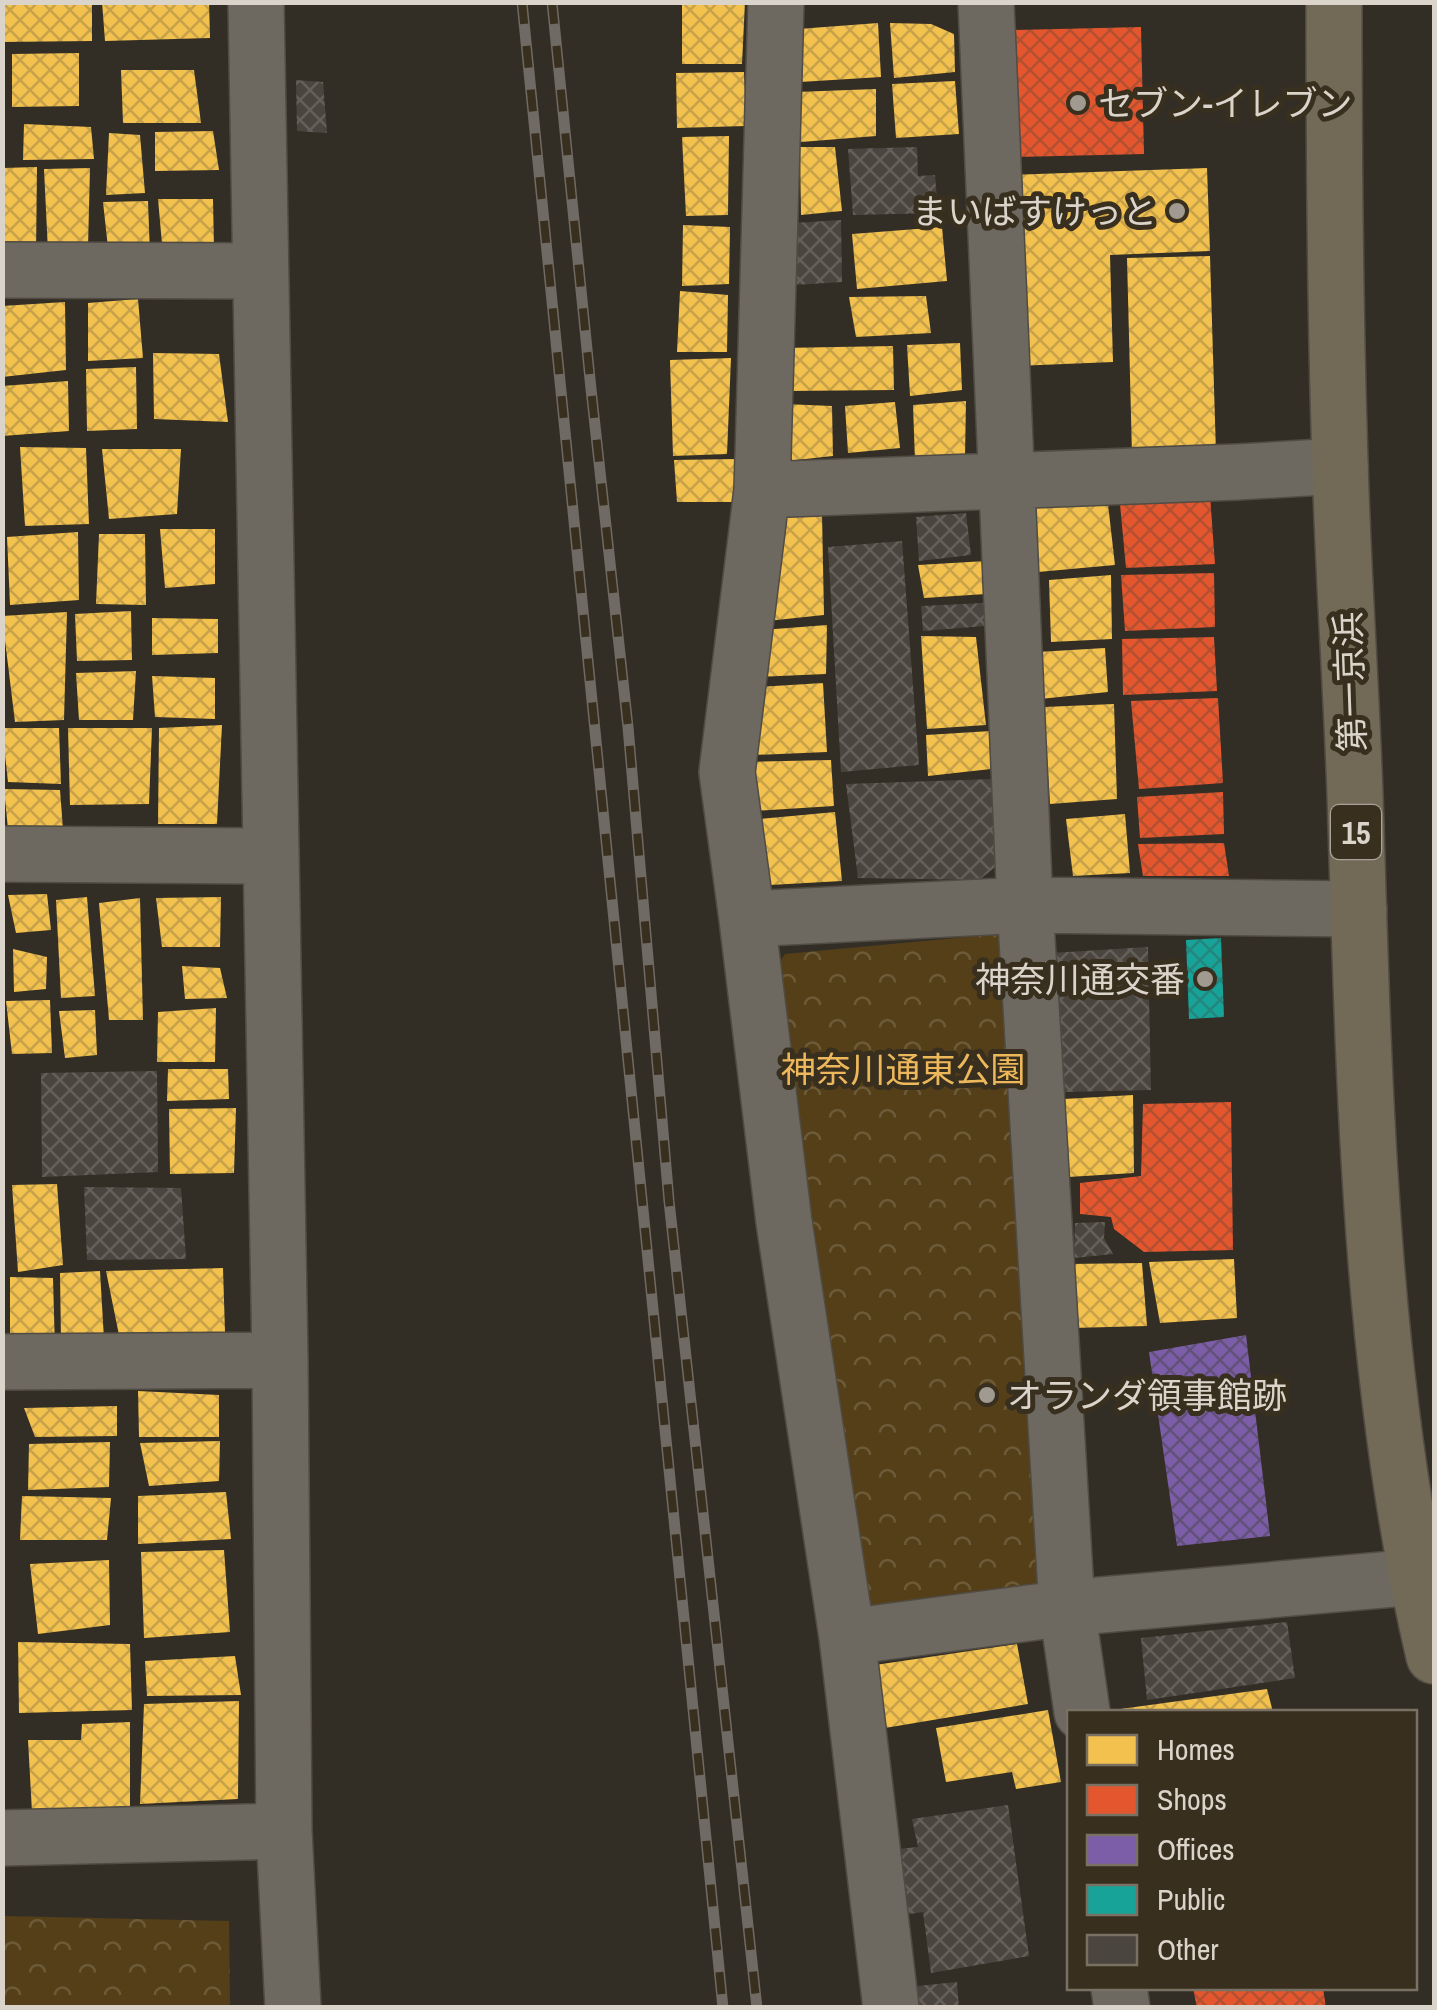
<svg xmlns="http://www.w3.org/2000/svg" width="1437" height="2010" font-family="'Archivo Narrow','Noto Sans JP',sans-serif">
<defs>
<pattern id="park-crowns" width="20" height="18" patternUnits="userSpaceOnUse" patternTransform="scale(2.5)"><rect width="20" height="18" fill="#543f18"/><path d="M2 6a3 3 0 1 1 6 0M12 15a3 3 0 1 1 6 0" fill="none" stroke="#6c5a38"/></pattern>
<pattern id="homes-cross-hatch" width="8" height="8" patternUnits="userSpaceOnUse" patternTransform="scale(2.5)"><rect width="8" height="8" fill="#f2c14e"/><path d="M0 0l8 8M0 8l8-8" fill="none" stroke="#c6a14a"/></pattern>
<pattern id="shops-cross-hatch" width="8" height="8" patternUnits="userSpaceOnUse" patternTransform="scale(2.5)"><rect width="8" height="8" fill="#e4572e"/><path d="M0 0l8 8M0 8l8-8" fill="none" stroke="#b35032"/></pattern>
<pattern id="offices-cross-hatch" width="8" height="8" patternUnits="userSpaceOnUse" patternTransform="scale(2.5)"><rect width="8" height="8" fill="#7b5ea7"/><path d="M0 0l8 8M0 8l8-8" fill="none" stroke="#615077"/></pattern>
<pattern id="public-cross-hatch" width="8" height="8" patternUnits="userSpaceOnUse" patternTransform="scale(2.5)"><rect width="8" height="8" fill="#17a398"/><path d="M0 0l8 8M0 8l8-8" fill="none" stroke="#24857d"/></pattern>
<pattern id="building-cross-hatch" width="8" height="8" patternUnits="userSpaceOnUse" patternTransform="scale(2.5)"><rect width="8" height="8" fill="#4a453e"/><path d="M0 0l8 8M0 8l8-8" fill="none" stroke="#645f59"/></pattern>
</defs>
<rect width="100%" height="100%" fill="#332e25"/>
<path fill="url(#park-crowns)" d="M1009,933L1044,1595L872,1614L854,1599L778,964L785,954Z
M3,1916L229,1921L230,2007H3Z"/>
<path fill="url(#homes-cross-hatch)" d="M2,2H92V41L2,42Z
M102,2H209L210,38L105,41Z
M682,2H745L742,64H682Z
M878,23L881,77L800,82L798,29Z
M890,23L931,24L954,34L955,72L894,78Z
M79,53V106L12,107V54Z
M121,70H194L201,123H123Z
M744,72L746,126L677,128L676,73Z
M955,81L959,134L896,138L892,84Z
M876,89V136L801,142L796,92Z
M24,124L91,127L94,159L23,160Z
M213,131L219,170L155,171V132Z
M109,133L140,135L145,193L106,195Z
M729,136L728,215L686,216L682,137Z
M800,147H835L842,211L801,215Z
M37,167L36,254L2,252V168Z
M90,168L88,248L48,252L44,169Z
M1207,168L1210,251L1110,255L1113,362L1016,366L1011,175Z
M158,199H213L214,249L163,255Z
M148,201L150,255L109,257L103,202Z
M683,225L730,227L729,284L682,286Z
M942,227L947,281L857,289L852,234Z
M1210,256L1216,453L1132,455L1127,258Z
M680,291L728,295L727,352H677Z
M926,296L931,333L856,337L849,297Z
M138,299L143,358L88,361V303Z
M65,302L66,370L2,377V306Z
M960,343L962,390L910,396L907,345Z
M893,346L894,390L787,391L781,348Z
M153,353L219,354L228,422L154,419Z
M731,358L727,454L673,456L670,360Z
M136,367L137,429L87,431L86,369Z
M68,381L69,431L2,436V386Z
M966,401L965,456L915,461L913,405Z
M895,402L900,448L848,453L845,406Z
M784,404L832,406L833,456L787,461Z
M20,447L86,448L89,524L25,526Z
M102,449H181L177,514L109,519Z
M737,459L734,502H677L674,460Z
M1032,503L1108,504L1115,565L1038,572Z
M822,514L824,615L767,621L776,516Z
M160,529H215V584L165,588Z
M78,532L79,600L10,605L7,537Z
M99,534H145L146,605L96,604Z
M986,561V594L924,598L918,565Z
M1111,575L1112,639L1051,642L1049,580Z
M131,611L132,660L77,661L75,614Z
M67,612L64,720L15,722L2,616Z
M152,618L218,619V653L152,655Z
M827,625L826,674L758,677L762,630Z
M921,636L976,637L986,725L927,729Z
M1105,648L1108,692L1040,699L1037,652Z
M136,671L133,720H79L76,673Z
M152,676L215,678V719L155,717Z
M823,683L827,752L754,755L756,687Z
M1114,704L1117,799L1050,804L1044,707Z
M222,725L217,824H158L159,728Z
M2,728H59L61,784L8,782Z
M68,728H152L149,804L70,805Z
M991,731V769L928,776L926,735Z
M831,760L834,806L752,811L745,762Z
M4,789L60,790L63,829H8Z
M835,812L842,881L770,885L760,819Z
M1125,814L1130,873L1073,876L1066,819Z
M47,894L51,930L16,933L8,895Z
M87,897L95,996L61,998L56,900Z
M221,897L220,947H162L156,898Z
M140,898L143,1020H109L99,903Z
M13,949L47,957L46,989L14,992Z
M182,966L220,968L227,998L185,999Z
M50,1000L52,1053L12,1054L6,1001Z
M216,1008L215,1062H157L158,1012Z
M95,1010L97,1055L65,1058L59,1011Z
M168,1069H228L229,1099L167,1101Z
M1133,1095L1134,1173L1068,1177L1064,1099Z
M236,1108L234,1173L170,1174L169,1109Z
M57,1184L63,1265L18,1272L12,1185Z
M1234,1259L1237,1318L1160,1323L1149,1262Z
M1142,1263L1147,1326L1072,1328L1068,1264Z
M223,1268L225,1332L120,1340L106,1271Z
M100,1271L104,1339H61L60,1273Z
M10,1277L53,1278L55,1349L10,1347Z
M138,1391L219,1395V1437H139Z
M117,1406V1436L35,1437L24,1408Z
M220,1441L219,1481L149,1486L140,1443Z
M110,1442L109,1487L28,1490L29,1444Z
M226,1492L231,1539L138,1544V1496Z
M22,1496L111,1498L107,1540H20Z
M224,1550L230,1632L144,1638L141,1552Z
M109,1560L110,1625L38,1634L30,1564Z
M18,1642L130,1644L132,1710L19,1713Z
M1017,1644L1028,1704L885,1728L875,1665Z
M235,1656L241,1695L147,1696L145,1661Z
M1267,1689L1273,1712H1113V1710Z
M239,1701L238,1799L140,1804L144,1704Z
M1048,1710L1061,1782L1016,1789L1012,1772L946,1782L936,1728Z
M130,1722V1806L32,1812L28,1740H81L82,1724Z"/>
<path fill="url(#shops-cross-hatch)" d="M1141,27L1144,154L1014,157L1011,30Z
M1210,495L1215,564L1126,568L1120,504Z
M1214,573L1215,627L1125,631L1121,575Z
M1214,637L1217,691L1123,695L1122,639Z
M1218,698L1223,783L1139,789L1131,701Z
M1223,792L1224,834L1140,838L1137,797Z
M1224,843L1229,876H1143L1138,844Z
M1231,1102L1233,1250L1144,1252L1114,1229L1111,1217L1080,1214V1183L1141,1176L1143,1104Z
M1193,1988H1323L1326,2008H1197Z"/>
<path fill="url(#offices-cross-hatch)" d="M1246,1335L1270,1536L1177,1546L1149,1352Z"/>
<path fill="url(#public-cross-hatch)" d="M1221,938L1224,1017L1189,1019L1186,940Z"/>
<path fill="url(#building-cross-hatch)" d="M296,80L323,82L327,133L297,131Z
M917,147L918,176L935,175L938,213L853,215L848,149Z
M841,220L842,282L794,285V223Z
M966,513L971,555L919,561L916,517Z
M902,541L919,765L841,772L828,547Z
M984,603L985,626L923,631L921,606Z
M994,779L998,865L979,880L858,878L846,784Z
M1148,947L1151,1090L1063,1092L1052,953Z
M157,1071L158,1172L42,1177L41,1073Z
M84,1187L181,1188L186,1259L87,1260Z
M1105,1222L1104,1238L1113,1254L1074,1258L1075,1223Z
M1287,1622L1295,1678L1147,1700L1141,1638Z
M1008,1805L1029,1956L931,1973L923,1912L904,1915L898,1849L918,1847L912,1819Z
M957,1982L959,2008H908L907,1987Z"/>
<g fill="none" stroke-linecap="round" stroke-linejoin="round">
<defs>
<path id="minor" d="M256,2L280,1360L284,1831L293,2008
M776,2L762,490L727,772L747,919L784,1222L847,1637L891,2008
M986,2L1025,905L1067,1608L1082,1712
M2,270L260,271
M762,490L1238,472L1340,466
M2,854L271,856
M747,919L1025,905L1359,909
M2,1362L280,1360
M847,1637L1067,1608L1416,1577
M2,1838L284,1831
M1119,1988L1122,2008"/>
<path id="highway" d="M1334,2C1334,155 1335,308 1340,461C1343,572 1351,683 1355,794C1364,1079 1369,1378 1434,1656"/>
</defs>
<use href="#minor" stroke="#504b43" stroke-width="58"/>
<use href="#highway" stroke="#504b43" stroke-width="58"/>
<use href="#minor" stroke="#6d6961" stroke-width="55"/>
<use href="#highway" stroke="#726a57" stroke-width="55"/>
<defs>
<path id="rail" d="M522,2L723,2008
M552,2L591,389L628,727L669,1201L757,2008"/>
</defs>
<use href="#rail" stroke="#6f6a64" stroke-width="11"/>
<use href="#rail" stroke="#392f1f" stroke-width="8" stroke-dasharray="22" stroke-linecap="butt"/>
</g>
<g fill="#a09a90" stroke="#392f1f" stroke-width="4">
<circle cx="1078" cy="103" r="10"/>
<circle cx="1177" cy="211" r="10"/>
<circle cx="1205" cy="979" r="10"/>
<circle cx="987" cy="1395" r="10"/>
</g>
<g text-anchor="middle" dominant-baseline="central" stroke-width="10" stroke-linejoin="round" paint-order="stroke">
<rect fill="#392f1f" stroke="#aaa297" stroke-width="2.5" x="1331" y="805" width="50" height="54" rx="8"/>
<g font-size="32" font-weight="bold" fill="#dad4ca">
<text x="1356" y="832">15</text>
</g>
<g font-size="35" fill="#dad4ca" stroke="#392f1f" text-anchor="start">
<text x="1098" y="103">セブン-イレブン</text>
<text x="1157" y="211" text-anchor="end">まいばすけっと</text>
<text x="1185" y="979" text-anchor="end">神奈川通交番</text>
<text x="1007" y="1395">オランダ領事館跡</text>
</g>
<g font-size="35" fill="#dad4ca" stroke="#392f1f">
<text transform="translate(1350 682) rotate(-92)">第一京浜</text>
</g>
<g font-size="35" fill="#ecb85b" stroke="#392f1f">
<text x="903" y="1069">神奈川通東公園</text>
</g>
</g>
<rect width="1437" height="2010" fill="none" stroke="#dad4ca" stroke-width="10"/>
<rect x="1067" y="1710" width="350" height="280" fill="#392f1f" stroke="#797163" stroke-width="2.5"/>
<rect x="1087" y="1735" width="50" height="30" fill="#f2c14e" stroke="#797163" stroke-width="2.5"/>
<text x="1157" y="1760" font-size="30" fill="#dad4ca">Homes</text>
<rect x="1087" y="1785" width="50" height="30" fill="#e4572e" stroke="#797163" stroke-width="2.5"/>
<text x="1157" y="1810" font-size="30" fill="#dad4ca">Shops</text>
<rect x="1087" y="1835" width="50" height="30" fill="#7b5ea7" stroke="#797163" stroke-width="2.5"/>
<text x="1157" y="1860" font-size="30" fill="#dad4ca">Offices</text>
<rect x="1087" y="1885" width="50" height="30" fill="#17a398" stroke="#797163" stroke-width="2.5"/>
<text x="1157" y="1910" font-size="30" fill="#dad4ca">Public</text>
<rect x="1087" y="1935" width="50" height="30" fill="#4a453e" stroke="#797163" stroke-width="2.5"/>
<text x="1157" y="1960" font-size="30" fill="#dad4ca">Other</text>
</svg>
